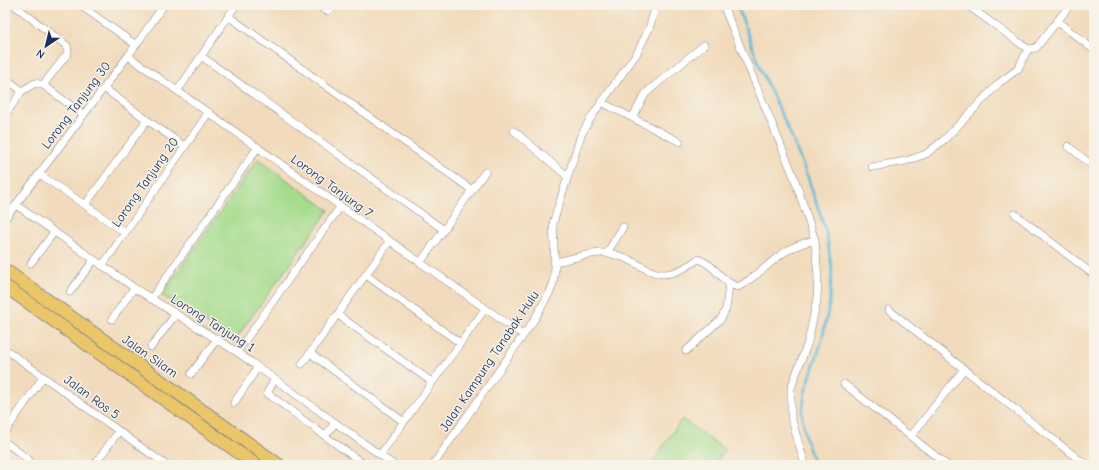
<svg xmlns="http://www.w3.org/2000/svg" width="1099" height="470" font-family="'Comic Neue',sans-serif">
<rect width="100%" height="100%" fill="#f7f3e8"/>
<filter id="ink" filterUnits="userSpaceOnUse"><feTurbulence type="fractalNoise" baseFrequency=".025" numOctaves="2"/><feDisplacementMap in="SourceGraphic" scale="8" xChannelSelector="R" yChannelSelector="G"/><feConvolveMatrix kernelMatrix="1 2 1 2 8 2 1 2 1" color-interpolation-filters="sRGB"/></filter>
<filter id="wash" filterUnits="userSpaceOnUse"><feTurbulence type="fractalNoise" baseFrequency=".012" numOctaves="4" result="noise"/><feDisplacementMap in="SourceGraphic" scale="16" xChannelSelector="R" yChannelSelector="G"/><feGaussianBlur stdDeviation="0.9" result="paint"/><feColorMatrix in="noise" values="0 0 0 0 0 0 0 0 0 0 0 0 0 0 0 0 0 1.4 0 .05"/><feComposite in="paint" operator="in"/></filter>
<g filter="url(#wash)">
<rect width="100%" height="100%" fill="#f2dbbc"/>
<path fill="#a6dc8d" stroke="#608676" d="M258,159L329,210L235,340L161,295Z
M682,419L725,450L714,465H650Z"/>
<g fill="none" stroke-linecap="round" stroke-linejoin="round">
<path stroke="#58b8d7" stroke-width="2.5" d="M737,5L761,70L790,133L808,178L826,232L832,270L829,306L822,340L805,393L802,414L805,435L814,465"/>
</g>
</g>
<g filter="url(#ink)">
<g fill="none" stroke-linecap="round" stroke-linejoin="round">
<defs>
<path id="minor" d="M14,5L67,46L68,53L43,85
M80,5L136,45
M316,5L327,11L339,5
M723,5L794,177L815,240L818,278L817,300L808,342L791,388V417L805,465
M967,5L1028,49L1036,48L1070,5
M228,16L472,190
M1057,21L1094,50
M128,56L523,335
M201,56L444,230
M5,78L22,91
M104,88L147,120
M178,90L236,5
M601,102L680,142
M5,115L22,91L35,83L43,85L84,115
M632,118L646,93L704,45
M514,131L567,176
M1068,146L1094,167
M872,167L906,161L926,154L945,139L999,83L1018,69L1028,49
M39,174L85,205
M16,205L136,289L237,352L394,465
M1015,214L1094,275
M5,219L128,56L164,5
M124,232L85,205L147,120L184,146
M607,253L623,227
M554,262C571,260 588,252 605,253C647,257 651,294 698,259C715,264 722,283 738,287C769,270 777,248 815,240
M31,263L54,232
M420,263L485,172
M102,266L209,112
M366,275L460,343
M70,292L94,260
M151,299L258,147
M889,310L1086,465
M338,315L432,382
M112,319L134,288
M151,347L176,314
M5,349L166,465
M686,351L721,319L726,309L729,285
M237,352L340,207
M310,353L404,422
M302,364L389,242
M191,374L217,339
M275,379L267,393L325,436
M844,384L947,465
M234,403L258,367
M335,423L325,436L365,465
M5,432L43,377
M911,436L964,369
M5,442L29,460
M380,455L485,309
M94,465L119,431
M433,465L534,320L550,292L553,284L555,268L553,223L581,135L592,116L637,53L649,29L656,5"/>
<path id="trunk" d="M5,270L279,465
M5,286L256,465"/>
</defs>
<use href="#minor" stroke="#86858d" stroke-width="8"/>
<use href="#trunk" stroke="#86858d" stroke-width="14"/>
<use href="#minor" stroke="#fff" stroke-width="7"/>
<use href="#trunk" stroke="#ebc669" stroke-width="12"/>
</g>
</g>
<g text-anchor="middle" dominant-baseline="central" stroke-width="3" stroke-linejoin="round" paint-order="stroke">
<g font-size="13" fill="#1b2f5e" stroke="#f7f3e8">
<text transform="translate(76 105) rotate(-53)">Lorong Tanjung 30</text>
<text transform="translate(145 182) rotate(-55)">Lorong Tanjung 20</text>
<text transform="translate(332 186) rotate(36)">Lorong Tanjung 7</text>
<text transform="translate(213 323) rotate(32)">Lorong Tanjung 1</text>
<text transform="translate(150 356) rotate(35)">Jalan Silam</text>
<text transform="translate(489 361) rotate(-56)">Jalan Kampung Tanabak Hulu</text>
<text transform="translate(92 397) rotate(36)">Jalan Ros 5</text>
</g>
</g>
<rect width="1099" height="470" fill="none" stroke="#f7f3e8" stroke-width="20"/>
<g transform="translate(46 46) rotate(215)" stroke="#f7f3e8" stroke-width="3" paint-order="stroke">
<path d="M0-3L7 15L0 10L-7 15Z" fill="#1b2f5e"/>
<text y="-6" font-size="11" font-weight="bold" text-anchor="middle" fill="#1b2f5e">N</text>
</g>
</svg>
